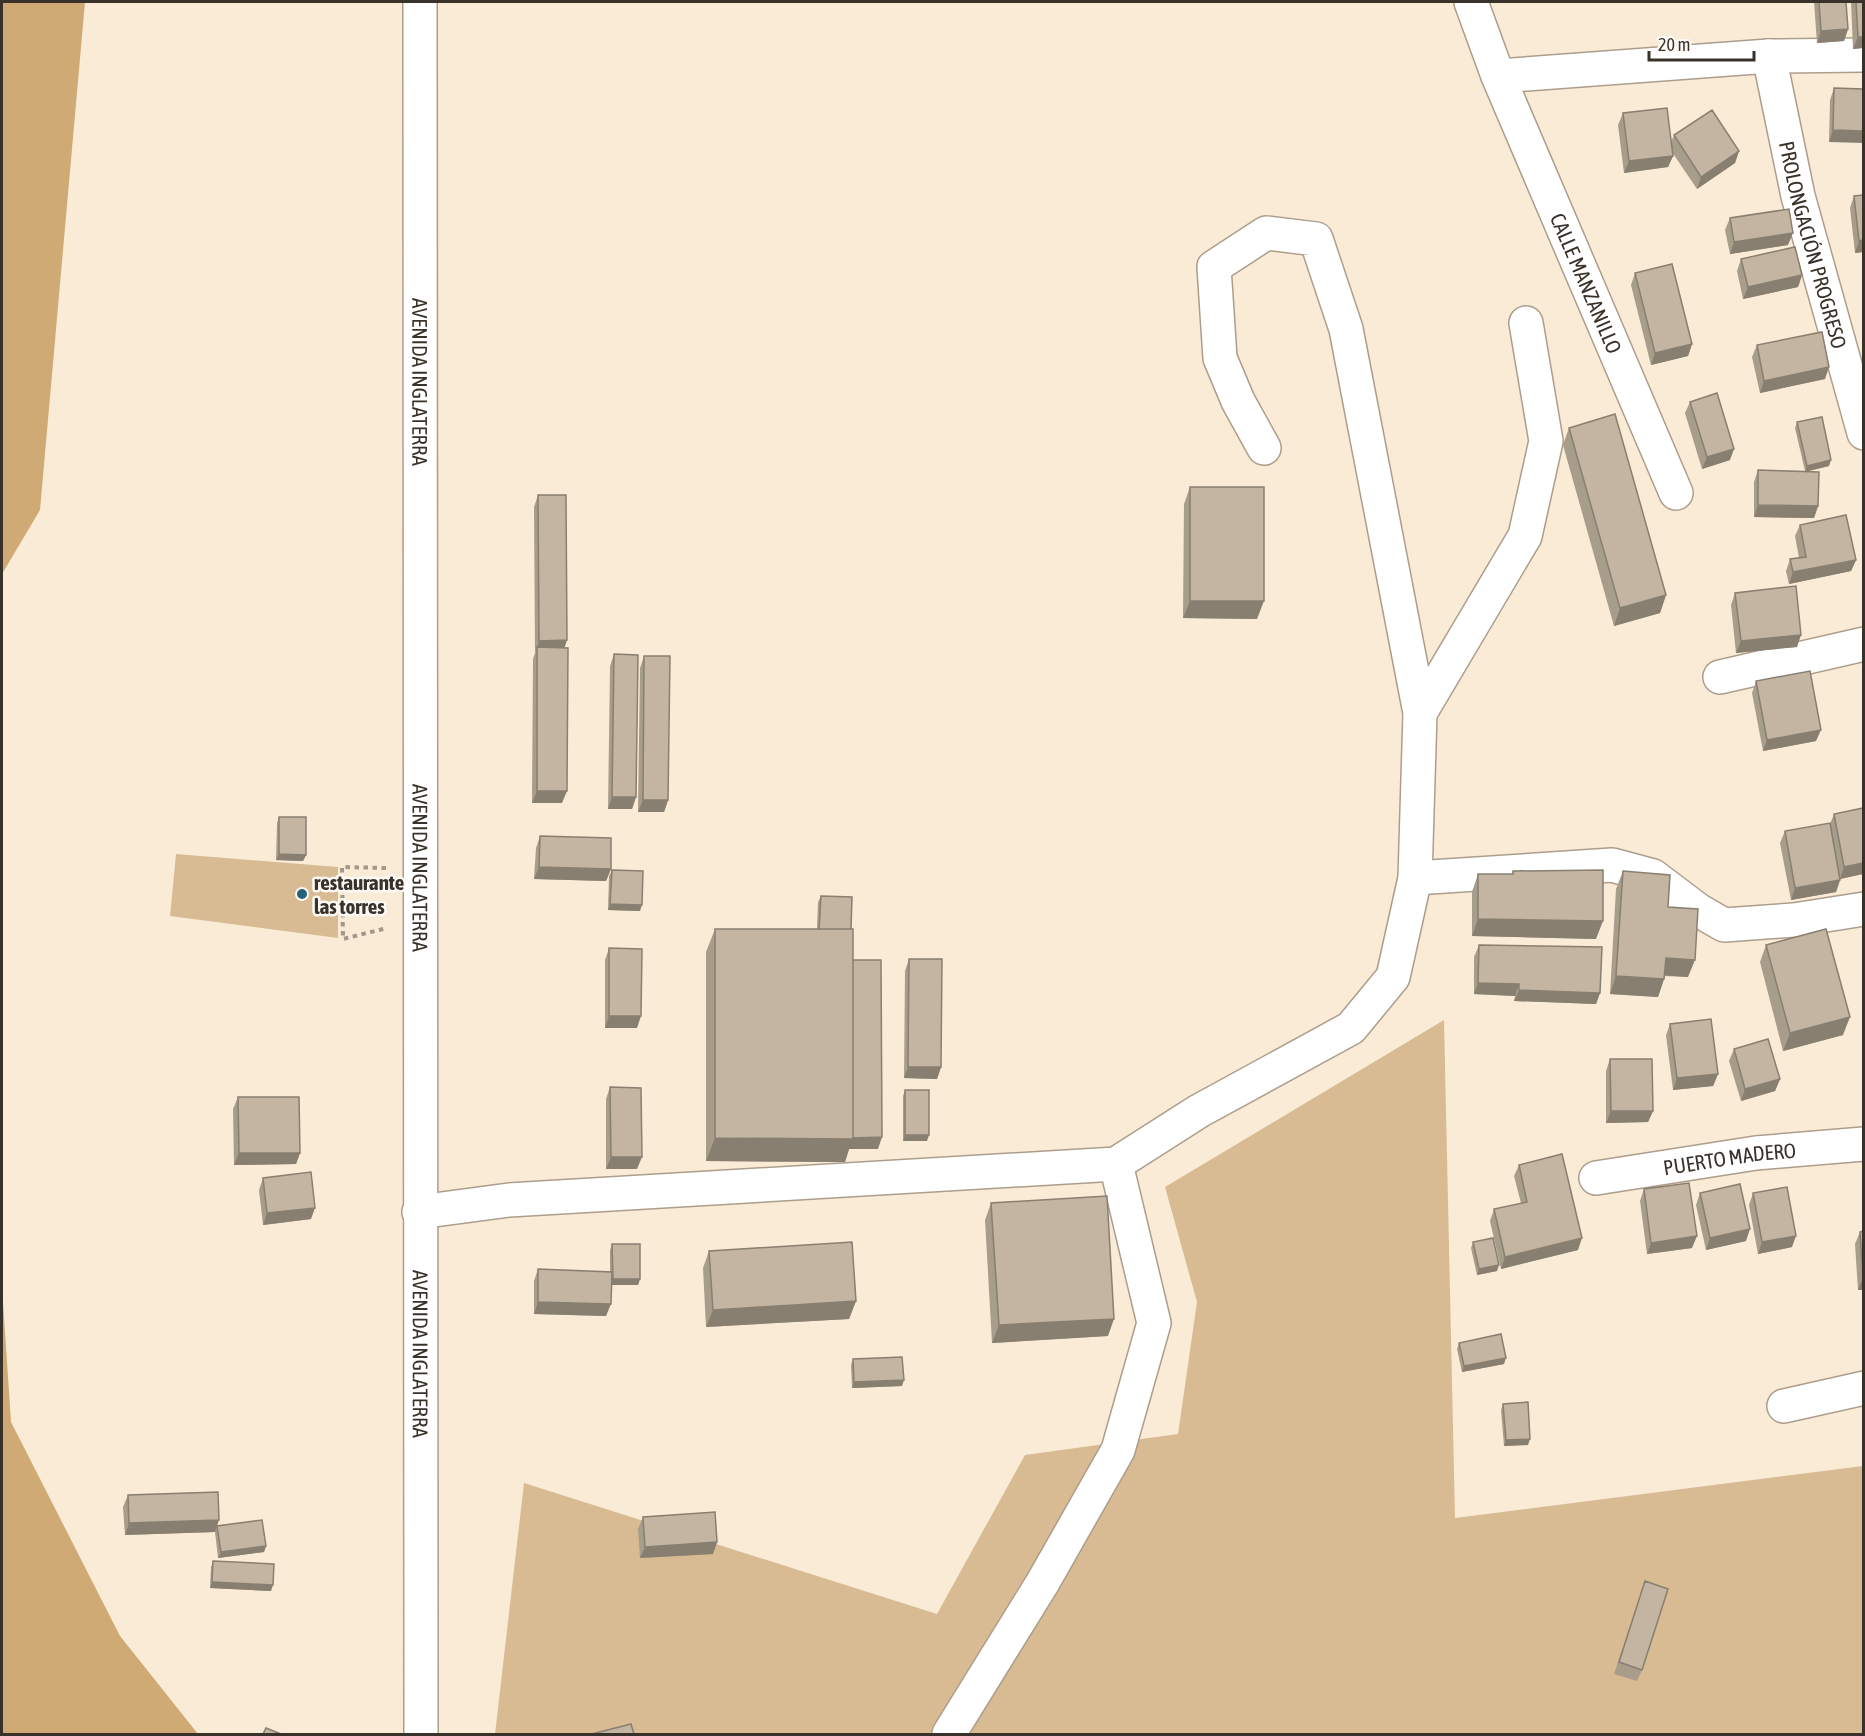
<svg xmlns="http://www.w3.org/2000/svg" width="1865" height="1736" font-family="'Asap Condensed',sans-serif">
<rect width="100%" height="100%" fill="#faebd7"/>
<path fill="#d8bb93" d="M176,854L338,867V938L170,916Z
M1444,1020L1455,1518L1863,1466V1734H495L524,1483L937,1614L1025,1455L1178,1434L1197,1302L1165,1187Z"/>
<path fill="#cfaa74" d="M2,2H85L40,510L2,574Z
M2,1287L11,1422L120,1636L198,1734H2Z"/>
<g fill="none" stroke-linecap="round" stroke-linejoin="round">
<defs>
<g id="minor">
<path id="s1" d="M1471,2L1498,76L1676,493"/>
<path id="s2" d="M1769,56L1798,196L1864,433"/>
<path d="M1498,76L1769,56L1864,55"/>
<path d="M1720,677L1864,644"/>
<path d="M1420,713L1525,536L1546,441L1526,323"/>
<path d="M1415,878L1612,865L1653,876L1698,910L1724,925L1794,920L1864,909"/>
<path id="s3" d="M1596,1178L1756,1153L1864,1144"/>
<path d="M419,1212L509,1200L1116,1164L1199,1111L1351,1028L1393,977L1415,878L1420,713L1346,329L1316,239L1266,233L1214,267L1220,358L1238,401L1264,448"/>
<path d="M1784,1406L1864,1388"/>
<path d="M949,1734L1043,1582L1118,1450L1154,1323L1116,1164"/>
</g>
<g id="major">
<path id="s4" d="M420,2L421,1734"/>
</g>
</defs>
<use href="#minor" stroke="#ac9e8b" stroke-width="36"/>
<use href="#major" stroke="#ac9e8b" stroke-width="36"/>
<path stroke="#a29789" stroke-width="4" stroke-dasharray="4.5 4.5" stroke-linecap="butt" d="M386,868L342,867L343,939L387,928"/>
<use href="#minor" stroke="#fff" stroke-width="33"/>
<use href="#major" stroke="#fff" stroke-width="33"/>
</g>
<path fill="#a89c8a" d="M1814,2H1846L1848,29L1844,41L1817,43Z
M1851,2H1863V48L1853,49Z
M1834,88L1863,89L1829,142L1830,100Z
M1623,113L1671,142L1674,135L1739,151L1735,163L1697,189L1672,152L1673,156L1668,167L1624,173L1618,125Z
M1863,195V252L1855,253L1850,208L1854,196Z
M1730,218L1788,245L1730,254L1725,230Z
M1741,259L1802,275L1798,287L1743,299L1737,271Z
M1635,273L1692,344L1688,356L1651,365L1631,285Z
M1757,345L1825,379L1760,393L1752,357Z
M1690,402L1730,460L1702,469L1685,413Z
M1797,422L1829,466L1806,471L1818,506L1814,518L1754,517V482L1758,470L1805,471L1795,428Z
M1569,428L1666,595L1660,613L1614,626L1563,445Z
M1190,487L1257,619L1183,618L1184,504Z
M538,495L567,640L564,648L562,803H532L533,659L535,653L534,507Z
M1800,525L1856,560L1851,571L1789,584L1786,571L1790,559L1799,558L1795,536Z
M1735,593L1797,647L1736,653L1731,605Z
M614,654L636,797L632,809H608L610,666Z
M644,656L668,800L664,812H638L640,668Z
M1756,681L1816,741L1763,751L1752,693Z
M1834,814L1863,874L1840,879V880L1836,892L1791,900L1780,843L1785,831L1830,824Z
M279,817L306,855L303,861L276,860L277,823Z
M540,836L611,869L606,881L534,879L536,848Z
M612,870L640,911L608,910L609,876Z
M1513,871L1596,939L1472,936V892L1478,874H1512Z
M1623,871L1668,907L1688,977L1664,976V979L1658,997L1610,994L1616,889Z
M821,896L851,929L853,960L878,1149H849L845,1162L706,1161V952L715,929H817L818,902Z
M1479,945L1600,993L1596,1004L1514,1001L1515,996L1474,994V957Z
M1766,945L1843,1035L1783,1051L1760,962Z
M609,948L637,1028H605V960Z
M909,959L941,1067L937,1079L904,1078L905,971Z
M1670,1024L1718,1074L1713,1086L1673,1090L1666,1035Z
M1734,1049L1780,1079L1775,1091L1741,1101L1729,1061Z
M1610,1059L1653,1111L1648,1122L1606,1123V1071Z
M610,1087L637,1169H606V1099Z
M905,1090L927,1141H903V1096Z
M238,1097L300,1153L296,1164L234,1165L233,1109Z
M1519,1165L1578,1250L1501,1269L1490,1221L1494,1209L1521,1203L1514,1176Z
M263,1178L311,1219L263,1225L259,1190Z
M1644,1189L1692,1248L1647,1254L1640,1201Z
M1700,1193L1746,1241L1706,1250L1696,1205Z
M1753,1193L1792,1247L1758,1254L1749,1205Z
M991,1203L1108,1336L992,1343L985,1220Z
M1860,1232L1863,1290H1858L1855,1244Z
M1473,1242L1497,1271L1477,1275L1471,1248Z
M612,1244L640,1279L638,1285H611L606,1316L534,1314V1281L538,1269L610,1272V1250Z
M709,1251L856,1301L849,1319L706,1327L703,1268Z
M1459,1343L1504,1364L1462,1372L1457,1349Z
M853,1359L902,1386L852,1388L851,1365Z
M1503,1404L1528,1445L1504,1446L1501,1410Z
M128,1495L217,1526L266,1546L264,1552L218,1558L215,1532L125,1535L123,1507Z
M643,1517L717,1542L713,1554L640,1558L638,1529Z
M213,1561L271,1591L210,1588L211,1567Z
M1641,1593L1642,1670L1637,1681L1614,1674Z"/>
<path fill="#887f71" d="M1848,29L1844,41L1817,43L1821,31Z
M1858,37H1863V48L1853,49Z
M1833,130L1863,131V143L1829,142Z
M1739,151L1735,163L1697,189L1701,177Z
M1673,156L1668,167L1624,173L1629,161Z
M1793,233L1788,245L1730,254L1734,242Z
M1863,240V252L1855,253L1859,241Z
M1802,275L1798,287L1743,299L1748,287Z
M1692,344L1688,356L1651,365L1655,353Z
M1829,367L1825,379L1760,393L1764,381Z
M1734,449L1730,460L1702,469L1707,457Z
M1831,460L1829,466L1805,472L1807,466Z
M1758,505L1818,506L1814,518L1754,517Z
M1856,560L1851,571L1789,584L1793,572Z
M1666,595L1660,613L1614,626L1620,608Z
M1190,601H1264L1257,619L1183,618Z
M1801,635L1797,647L1736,653L1741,641Z
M567,640L563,652L537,647L535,653L539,641Z
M1821,730L1816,741L1763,751L1767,740Z
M537,791H567L562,803H532Z
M612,797H636L632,809H608Z
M643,800H668L664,812H638Z
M279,854L306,855L303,861L276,860Z
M1863,863V874L1840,879L1844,867Z
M539,867L611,869L606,881L534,879Z
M1840,880L1836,892L1791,900L1795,888Z
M610,904L642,905L640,911L608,910Z
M1478,919L1603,921L1596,939L1472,936Z
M1666,958L1695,960L1688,977L1660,975Z
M1616,976L1664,979L1658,997L1610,994Z
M1478,983L1519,984L1515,996L1474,994Z
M1519,990L1600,993L1596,1004L1514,1001Z
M609,1016H641L637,1028H605Z
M1850,1017L1843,1035L1783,1051L1790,1033Z
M908,1067H941L937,1079L904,1078Z
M1718,1074L1713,1086L1673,1090L1677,1078Z
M1780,1079L1775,1091L1741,1101L1745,1089Z
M1611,1111H1653L1648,1122L1606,1123Z
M905,1135H929L927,1141H903Z
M882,1137L878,1149H849L845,1162L706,1161L715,1138Z
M239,1153H300L296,1164L234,1165Z
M611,1157H642L637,1169H606Z
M315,1208L311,1219L263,1225L267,1213Z
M1750,1229L1746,1241L1706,1250L1710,1238Z
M1697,1236L1692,1248L1647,1254L1651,1243Z
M1796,1236L1792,1247L1758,1254L1762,1242Z
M1582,1238L1578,1250L1501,1269L1505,1257Z
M1499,1265L1497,1271L1477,1275L1479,1269Z
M1863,1278V1290H1858Z
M613,1279H640L638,1285H611Z
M856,1301L849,1319L706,1327L713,1310Z
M538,1302L611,1304L606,1316L534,1314Z
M1114,1319L1108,1336L992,1343L999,1325Z
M1506,1358L1504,1364L1462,1372L1464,1366Z
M904,1380L902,1386L852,1388L854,1382Z
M1530,1439L1528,1445L1504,1446L1506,1440Z
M219,1520L215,1532L125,1535L129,1523Z
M717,1542L713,1554L640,1558L645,1547Z
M266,1546L264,1552L218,1558L221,1552Z
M212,1582L273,1585L271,1591L210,1588Z"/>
<path fill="#c3b5a1" stroke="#887f71" stroke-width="1.5" d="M1819,2H1846L1848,29L1821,31Z
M1856,2H1863V37H1858Z
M1834,88L1863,89V131L1833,130Z
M1667,108L1673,156L1629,161L1623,113Z
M1712,110L1739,151L1701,177L1674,135Z
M1863,195V240L1859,241L1854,196Z
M1789,209L1793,233L1734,242L1730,218Z
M1795,247L1802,275L1748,287L1741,259Z
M1672,264L1692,344L1655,353L1635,273Z
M1822,332L1829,367L1764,381L1757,345Z
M1717,393L1734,449L1707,457L1690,402Z
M1615,414L1666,595L1620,608L1569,428Z
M1822,417L1831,460L1807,466L1797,422Z
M1758,470L1819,472L1818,506L1758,505Z
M1190,487H1264V601H1190Z
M538,495H566L567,640L539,641Z
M1846,515L1856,560L1793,572L1790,559L1806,557L1800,525Z
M1796,586L1801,635L1741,641L1735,593Z
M537,647L568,648L567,791H537Z
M614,654L638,655L636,797H612Z
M644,656H670L668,800H643Z
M1810,671L1821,730L1767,740L1756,681Z
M1863,808V863L1844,867L1834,814Z
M279,817H306V855L279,854Z
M1830,823L1840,880L1795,888L1785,831Z
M540,836L611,838V869L539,867Z
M612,870L643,871L642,905L610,904Z
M1603,870V921L1478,919V874H1513V871Z
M1623,871L1670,875L1668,907L1698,909L1695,960L1666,958L1664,979L1616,976Z
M821,896L852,897L851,929H819Z
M715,929H853V1139L715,1138Z
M1826,929L1850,1017L1790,1033L1766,945Z
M1479,945L1602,947L1600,993L1519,990V984L1478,983Z
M609,948L642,949L641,1016H609Z
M909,959H942L941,1067H908Z
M853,960H881L882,1137L853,1138Z
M1711,1019L1718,1074L1677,1078L1670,1024Z
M1768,1039L1780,1079L1745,1089L1734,1049Z
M1610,1059H1652L1653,1111H1611Z
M610,1087L641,1088L642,1157H611Z
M905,1090H929V1135H905Z
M238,1097H299L300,1153H239Z
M1562,1154L1582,1238L1505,1257L1494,1209L1527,1202L1519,1165Z
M311,1172L315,1208L267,1213L263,1178Z
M1689,1183L1697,1236L1651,1243L1644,1189Z
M1740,1184L1750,1229L1710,1238L1700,1193Z
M1787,1187L1796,1236L1762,1242L1753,1193Z
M1107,1196L1114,1319L999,1325L991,1203Z
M1863,1231V1278L1860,1232Z
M1493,1238L1499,1265L1479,1269L1473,1242Z
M852,1242L856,1301L713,1310L709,1251Z
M612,1244H640V1279H613Z
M538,1269L612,1272L611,1304L538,1302Z
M1501,1334L1506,1358L1464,1366L1459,1343Z
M902,1357L904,1380L854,1382L853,1359Z
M1528,1402L1530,1439L1506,1440L1503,1404Z
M218,1492L219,1520L129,1523L128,1495Z
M715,1512L717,1542L645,1547L643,1517Z
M262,1520L266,1546L221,1552L217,1526Z
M213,1561L274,1564L273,1585L212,1582Z
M1645,1581L1668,1589L1642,1670L1619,1662Z
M631,1724L634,1734H592Z
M266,1728L281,1734H263Z"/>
<circle fill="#256279" stroke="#fdfaf6" stroke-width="2" cx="302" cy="894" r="6"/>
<g text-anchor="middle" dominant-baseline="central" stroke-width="5" stroke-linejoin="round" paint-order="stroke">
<g font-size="21" fill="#38322a" stroke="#fdfaf6">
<text stroke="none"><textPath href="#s2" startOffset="194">PROLONGACIÓN PROGRESO</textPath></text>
<text stroke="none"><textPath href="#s1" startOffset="304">CALLE MANZANILLO</textPath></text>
<text stroke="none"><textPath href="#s4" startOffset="380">AVENIDA INGLATERRA</textPath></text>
<text stroke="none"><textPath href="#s4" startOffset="866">AVENIDA INGLATERRA</textPath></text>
<text stroke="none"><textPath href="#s3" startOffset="135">PUERTO MADERO</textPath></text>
<text stroke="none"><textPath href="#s4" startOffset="1352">AVENIDA INGLATERRA</textPath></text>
</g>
<g font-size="21" font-weight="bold" fill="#38322a" stroke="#fdfaf6" text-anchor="start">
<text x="314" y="882">restaurante<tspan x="314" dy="24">las torres</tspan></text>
</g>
</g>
<rect width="1865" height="1736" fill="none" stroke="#38322a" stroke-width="6"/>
<path d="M1649 51v9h105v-9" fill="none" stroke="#38322a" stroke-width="3"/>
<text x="1658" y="51" font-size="18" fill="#38322a" stroke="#fdfaf6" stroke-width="4.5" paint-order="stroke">20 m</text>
</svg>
